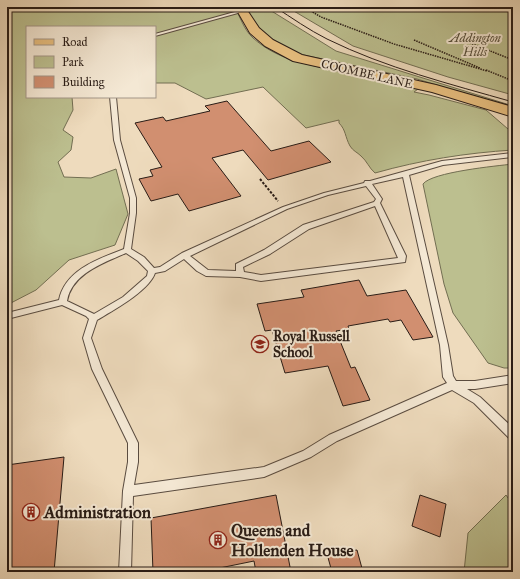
<svg xmlns="http://www.w3.org/2000/svg" width="520" height="579" font-family="'IM FELL Great Primer',serif">
<rect width="100%" height="100%" fill="#eedbbd"/>
<filter id="stains"><feTurbulence type="fractalNoise" baseFrequency=".005" numOctaves="4"/><feColorMatrix values="0 0 0 0 .2 0 0 0 0 .09 0 0 0 0 .02 0 0 0 .5 -.17"/></filter>
<radialGradient id="worn" r=".72"><stop offset=".6" stop-color="#630" stop-opacity="0"/><stop offset="1" stop-color="#630" stop-opacity=".3"/></radialGradient>
<path fill="#bcbf8f" stroke="#726e52" d="M7,7H234C241,17 243,29 253,38C279,61 308,64 340,72C366,77 392,83 418,89L414,92L429,95L486,110L508,129L513,132V150C466,153 421,160 375,173C369,168 367,161 361,156C357,152 353,151 350,146C345,137 346,130 339,123V120L306,128L263,87L206,99L175,83H155V27H27V97H72L73,110L63,130L73,137L71,150L58,162L64,177L91,178L116,169L128,214L115,245L69,260L36,290L7,305Z
M244,7H265L336,51L513,106V108L417,79L299,54L274,41L261,30Z
M287,7H513V95L448,77L353,46Z
M513,164V368H504L488,363L453,313L444,284L423,184C432,172 496,166 513,164Z
M506,495L513,505V572H464L468,533Z"/>
<path fill="#d18f70" stroke="#291c16" d="M227,101L271,151L309,141L331,162L268,180L243,150L212,158L241,196L189,211L178,194L151,201L139,179L153,176L150,170L162,167L135,123L163,117L166,121L210,111L205,106Z
M359,280L367,296L406,290L433,337L413,340L401,320L390,322L388,319L348,326L349,329L336,331L351,368L355,367L370,400L343,406L328,366L285,373L272,330L265,331L257,304L304,297L301,290Z
M64,457L54,572H7V465Z
M276,495L291,572H256L254,561L200,572H153L151,518Z
M420,495L446,504L440,537L412,526Z
M357,550L363,572H332L327,554Z"/>
<g fill="none" stroke-linecap="round" stroke-linejoin="round">
<defs>
<path id="lane" d="M242,10L245,11L155,36V34Z
M110,97H116L120,140L136,198V213L131,249L144,257L154,268L160,267L182,253L283,207L324,193L364,183L365,181H370L442,161L513,153V157L443,165L409,175L448,345L453,376L456,381H475L513,375V383L475,389H467L480,397L513,428V440L509,438L474,403L452,390L337,441L311,457L264,477L133,496L131,572H119L123,491L128,462V443L92,369L83,338L89,319L86,316L62,305L7,319V313L59,300C65,270 98,259 124,249L130,213V198L114,140ZM403,177L440,345L443,377L447,383L329,435L303,451L264,467L134,485L138,462V443L102,369L91,338L97,320C112,311 149,291 155,273L165,271L184,259L197,271L206,276L240,277L261,281L405,262L406,256L380,203L382,199L372,184ZM366,186L376,199L374,202L303,225L264,250L236,264V271L208,270L190,256L287,209L328,195ZM375,206L398,258L261,275L244,272L243,267L270,254L309,229ZM126,253L138,261L148,271L147,276L123,297L94,314L67,301C72,273 104,263 126,253Z"/>
<path id="primary" d="M235,7H245L259,28L273,40L302,55L436,85L513,107V117L432,92L293,61L265,46L250,33Z"/>
</defs>
<use href="#lane" stroke="#5a4c40" stroke-width="2"/>
<use href="#primary" stroke="#291c16" stroke-width="2"/>
<path stroke="#291c16" stroke-width="1.5" stroke-dasharray="1.5 1" stroke-linecap="butt" d="M304,7L321,17L394,44L487,71
M414,40L480,68
M465,41L513,60
M486,70L513,81"/>
<path stroke="#291c16" stroke-width="2" stroke-dasharray="2.5 1.5" stroke-linecap="butt" d="M260,179L278,201"/>
<use href="#lane" fill="#f4e8d4" fill-rule="evenodd"/>
<use href="#primary" fill="#e7be7e" fill-rule="evenodd"/>
<path stroke="#291c16" stroke-width="1" d="M275,7C292,18 309,30 327,39C386,68 450,84 513,102"/>
</g>
<defs>
<symbol id="school-ring" viewBox="-11 -11 22 22"><circle r="9.5" fill="#f4e8d4" stroke="#8f2418" stroke-width="1.5"/><path d="M0-5L7-2L0 1L-7-2ZM-4 1L0 2.5L4 1V4Q0 6-4 4Z" fill="#8f2418"/></symbol>
<symbol id="building-ring" viewBox="-11 -11 22 22"><circle r="9.5" fill="#f4e8d4" stroke="#8f2418" stroke-width="1.5"/><path d="M-4-6H4V6H1V3H-1V6H-4ZM-2.5-4.3h1.7v1.8h-1.7ZM.8-4.3h1.7v1.8H.8ZM-2.5-1h1.7V.8h-1.7ZM.8-1h1.7V.8H.8Z" fill="#8f2418"/></symbol>
</defs>
<g fill-rule="evenodd">
<use href="#school-ring" x="250" y="334" width="20" height="20"/>
<use href="#building-ring" x="21" y="502" width="20" height="20"/>
<use href="#building-ring" x="208" y="530" width="20" height="20"/>
</g>
<g text-anchor="middle" dominant-baseline="central" stroke-width="4" stroke-linejoin="round" paint-order="stroke">
<g font-size="12" font-style="italic" fill="#554d3a" stroke="#f4e8d4">
<text x="475" y="38">Addington<tspan x="475" dy="14">Hills</tspan></text>
</g>
<g font-size="12" fill="#291c16" stroke="#f4e8d4">
<text transform="translate(367 74) rotate(13)">COOMBE LANE</text>
</g>
<g font-size="14" font-weight="bold" fill="#291c16" stroke="#f4e8d4" text-anchor="start">
<text x="273" y="336">Royal Russell<tspan x="273" dy="16">School</tspan></text>
</g>
<g font-size="17" font-weight="bold" fill="#291c16" stroke="#f4e8d4" text-anchor="start">
<text x="44" y="512">Administration</text>
<text x="231" y="530">Queens and<tspan x="231" dy="20">Hollenden House</tspan></text>
</g>
</g>
<rect width="520" height="579" fill="none" stroke="#eedbbd" stroke-width="24"/>
<rect x="8" y="8" width="504" height="563" fill="none" stroke="#291c16" stroke-width="2"/>
<rect x="12" y="12" width="496" height="555" fill="none" stroke="#291c16"/>
<rect x="26" y="26" width="130" height="72" fill="#f4e8d4" stroke="#a39688"/>
<rect x="34" y="39" width="20" height="6" fill="#e7be7e" stroke="#a39688"/>
<text x="62" y="46" font-size="12" fill="#291c16">Road</text>
<rect x="34" y="56" width="20" height="12" fill="#bcbf8f" stroke="#a39688"/>
<text x="62" y="66" font-size="12" fill="#291c16">Park</text>
<rect x="34" y="76" width="20" height="12" fill="#d18f70" stroke="#a39688"/>
<text x="62" y="86" font-size="12" fill="#291c16">Building</text>
<rect width="100%" height="100%" filter="url(#stains)"/>
<rect width="100%" height="100%" fill="url(#worn)"/>
</svg>
